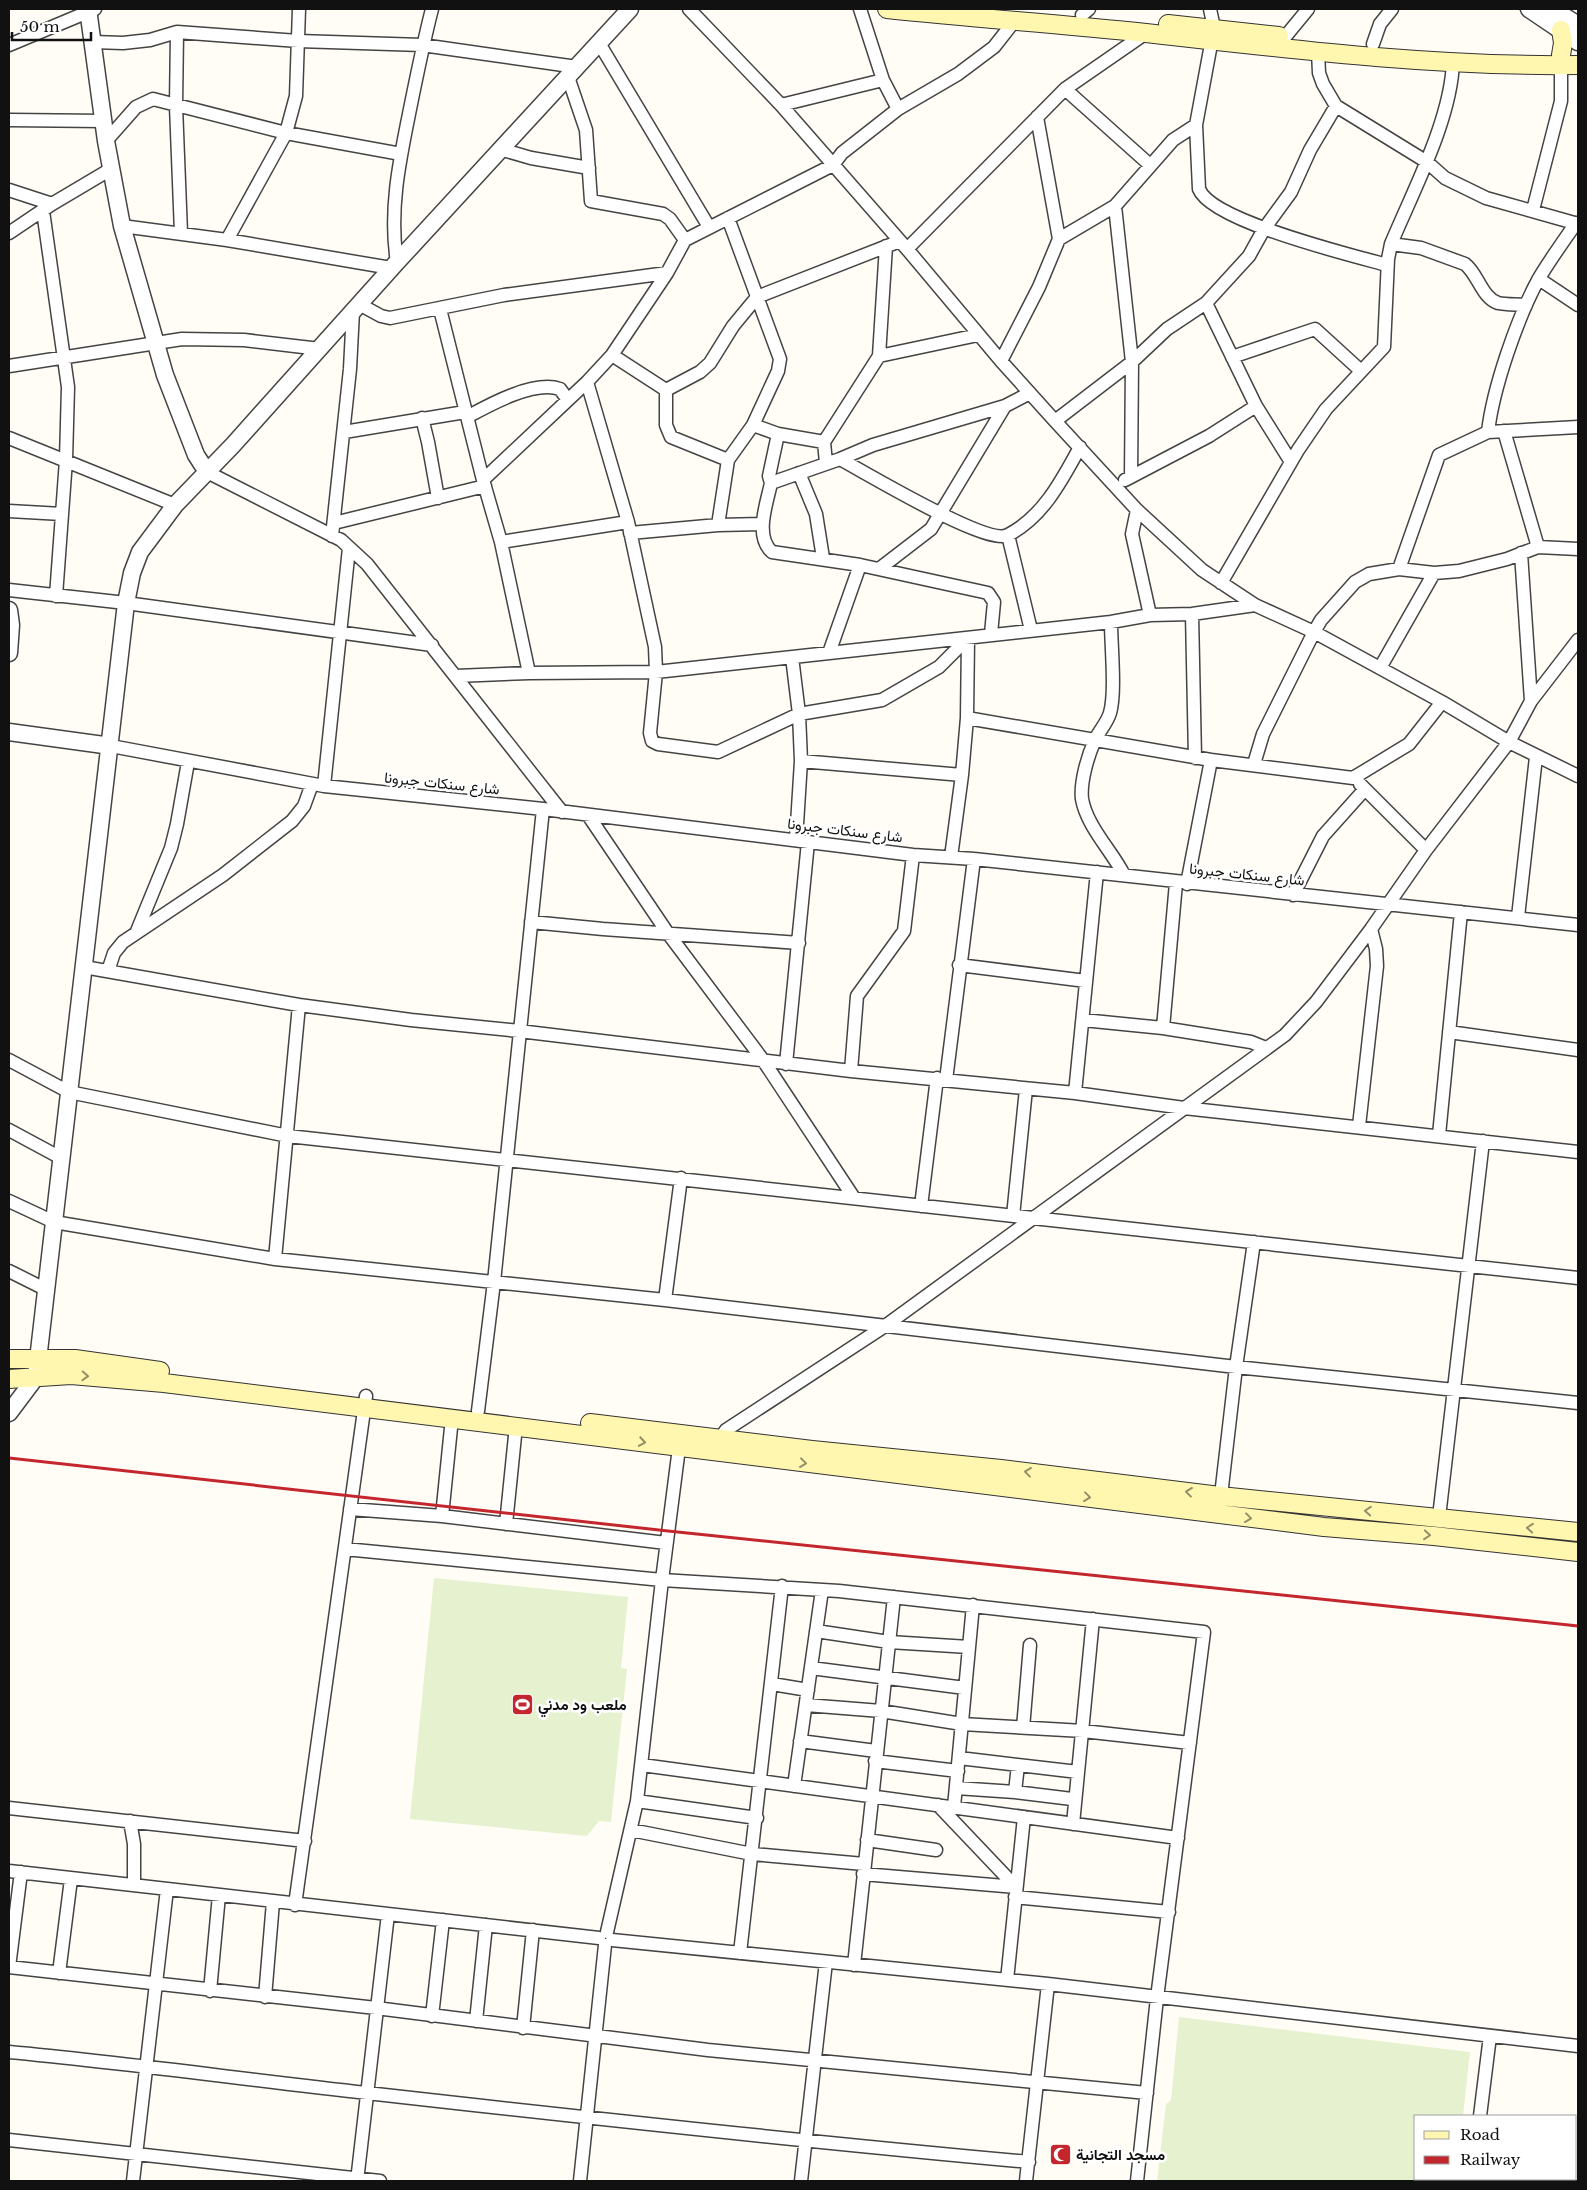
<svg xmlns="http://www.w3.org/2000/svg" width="1587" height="2190" font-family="'Libre Baskerville',Vazirmatn,serif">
<rect width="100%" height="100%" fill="#fffdf5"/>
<path fill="#e6f2cf" d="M434,1578L628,1597L621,1668L627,1669L611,1822L599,1821L587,1836L410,1819Z
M1179,2017L1470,2052L1463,2116H1416V2179H1456V2181H1157L1166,2104L1171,2100Z"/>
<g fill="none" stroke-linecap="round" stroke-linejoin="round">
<defs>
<path id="minor" d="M689,9L781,105L907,249L1001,361L1055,421L1137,510L1202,570L1255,605L1314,632L1442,702L1509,742L1578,776
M860,9L883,80L898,109
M1210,9L1214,28L1196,125L1199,189C1211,221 1351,255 1387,265
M1082,15L1089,9
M177,32L176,106L181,233
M1285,37L1308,9
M93,42L123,43L150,40L177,32L298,41L422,45L577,67
M599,43L709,227
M1373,44L1380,24L1392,9
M9,45L95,9
M1318,52L1319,73L1323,84L1336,106L1427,162L1445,178L1486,198L1578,224
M568,77L586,130L591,201L663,214L670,219L685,240
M1065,89L1150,165
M781,105L883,80
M9,120L104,121
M106,141L136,107L153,99L286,133L401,154
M500,149L531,158L589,168
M9,190L52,204
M1115,206L1132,362L1131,477
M1533,210L1561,101V59
M43,211L68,387L66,460L56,596
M122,226L227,240L391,268
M9,233L52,204L111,169
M1059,239L1115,206L1173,140L1196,125
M227,240L286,133L296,96L299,9
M1391,244L1421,248L1465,264C1478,274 1482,298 1498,303C1507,305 1517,304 1526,305
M907,249L1065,89L1146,33
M397,262C389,212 399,163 409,114C416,79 423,44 432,9
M1539,279L1578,305
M1206,303L1256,406L1291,462
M359,304L381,316L390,318L504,295L667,273
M440,309L483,480L501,542L529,673
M612,355L666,390
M879,356L978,335
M1232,357L1315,329L1361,371
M1001,361L1039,287L1059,239L1037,117
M9,366L182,339L244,340L320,349
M587,382L628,522L655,647L656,672L650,733L652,741L658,744L718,752L799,714L882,700L939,667L968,638
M467,417C489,405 534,380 560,389L568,400
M422,418L428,442L438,498
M1055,421L1132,362L1167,329L1206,303L1249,256L1264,229L1291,192L1310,150L1336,106
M753,425L778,434L824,442
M1504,431L1538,547
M344,432L465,412
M1488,432C1493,388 1517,319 1538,280C1549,261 1563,242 1576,223
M9,438L175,505
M840,459C866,473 987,546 1008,535C1043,517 1062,480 1080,447
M728,460L671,437L666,425V390L700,372L710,363L733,326L757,297L900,241
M826,463L824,442L879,356L886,246
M207,472L341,540L367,564L562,812
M799,473L816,514L823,558
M483,480L587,382L612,355L667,273L685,240L833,165L842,153L898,109L958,74L994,47L1016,19
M1125,480L1209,436L1256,406
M771,483L769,476L778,434
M1137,510L1132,534L1150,615
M9,511L62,514
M334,523L485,486
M718,525L728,460L753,425L778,371L780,359L728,218
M630,533L718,525L762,524
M1008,535L1031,630
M332,536L350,369L353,311
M501,542L628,522
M1521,553L1531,701
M879,569L931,529L1005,406L1030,393
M1399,569L1439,455L1488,432L1578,427
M1221,583L1298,450L1326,409L1384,347L1388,259L1391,244C1413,191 1451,120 1453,62
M9,590L126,603L432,645
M1192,614L1195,758
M1111,622C1111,646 1116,692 1110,713C1107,723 1099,731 1095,740C1088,755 1080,782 1082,799C1087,827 1112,851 1124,875
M991,634L994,602L988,593L860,565L772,552C754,536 767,503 771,483L840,459L873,445L1005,406
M829,653L860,565
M792,657L799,714L801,761L796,840
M1380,668L1434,573
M456,676L529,673L656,672L1111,622L1150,615L1192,614L1255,605
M967,718L1211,760L1353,778L1409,744L1442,702
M111,746L324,786L543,809L913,855L974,859L1578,925
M801,761L962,775
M1254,764L1263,734L1314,632L1321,620L1355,582L1369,574L1399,569L1434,573L1459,571L1507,559L1538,547L1578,549
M1360,784L1426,850
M324,786L349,548
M588,815L667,932L763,1060L854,1198
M951,857L962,775L967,718L968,638
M1187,884L1211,760
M1293,895L1323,836L1365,789
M1518,917L1536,757
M531,922L603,929L799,943
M137,931L171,848L177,824L188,762
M959,965L1086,981
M84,967L299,1005L411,1020L519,1031L851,1071L1075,1093L1184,1108L1578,1152
M108,971L114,953L123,942L223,875L292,821L304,806L312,784
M1083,1020L1163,1028L1251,1042L1266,1048
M1163,1028L1176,883
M1449,1032L1578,1050
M9,1060L69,1092L288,1136L1578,1278
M786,1064L808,842
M851,1071L857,996L904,931L913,855
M946,1080L974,859
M1075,1093L1097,872
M1359,1126L1377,966L1376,949L1371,929
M9,1130L61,1158
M1439,1135L1461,912
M9,1201L54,1222L275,1259L665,1300L1236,1367L1578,1403
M921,1206L937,1078
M1013,1216L1026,1089
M275,1259L299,1005
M9,1271L47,1290
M665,1300L681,1178
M478,1411L494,1282L543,809
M716,1444L726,1430L885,1326L1285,1035L1316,1002L1371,929L1426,850L1509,742L1531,701L1578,640
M1220,1504L1236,1367L1254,1242
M350,1509L442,1516L666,1543
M442,1516L452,1418
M1439,1517L1483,1141
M506,1524L516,1426
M345,1549L662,1580L839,1591L1204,1632L1157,1998L1137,2181
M816,1631L889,1642L969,1647
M811,1668L965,1688
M772,1684L808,1690
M806,1705L881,1711L962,1724L1083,1731L1190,1743
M1023,1728L1030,1645
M800,1741L876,1751
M959,1758L1078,1772
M875,1761L958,1771
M642,1765L1178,1838
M794,1786L822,1590
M956,1788L1015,1792L1018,1765
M1015,1792L1072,1799
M637,1801L757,1818
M938,1805L1016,1887
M954,1807L973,1605
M9,1808L305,1841
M130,1821L134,1844V1885
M1073,1824L1093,1619
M631,1830L752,1854L864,1864
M867,1840L936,1850
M9,1871L599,1938
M863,1874L1016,1887
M1015,1897L1169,1912
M295,1905L366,1396
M607,1932L637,1801L662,1580L680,1440
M612,1940L1048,1984L1578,2046
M740,1953L782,1586
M854,1965L894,1597
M9,1967L376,2008L708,2050L1147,2093
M9,1967L21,1872
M59,1973L71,1879
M1007,1980L1024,1817
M210,1991L219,1895
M265,1997L273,1902
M432,2016L443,1920
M476,2021L486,1925
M523,2028L533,1930
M9,2052C129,2063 248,2080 367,2093C588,2118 808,2142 1029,2162
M1480,2116L1490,2036
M9,2140L380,2181
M133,2181L167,1889
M357,2181L388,1914
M580,2181L605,1945
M801,2181L826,1962
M1026,2181L1048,1984
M1473,2181V2179"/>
<path id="tertiary" d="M88,9L106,141L122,226L165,375L196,455L207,472
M1529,9L1578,42
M1553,9L1578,25
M9,610L11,625L9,653
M9,732L111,746
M9,1413L36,1377L126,603L132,573L140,552L175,505L233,445L397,262L630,9"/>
<path id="secondary" d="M887,9C973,18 1060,24 1146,33C1289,49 1434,67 1578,65
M1168,24L1279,36
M1561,30L1563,43L1561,55
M9,1359H75L160,1371
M9,1379L71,1375L164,1383L1324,1527L1434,1536L1578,1552
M590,1423L812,1450L1001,1469L1220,1496L1578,1532"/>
</defs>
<use href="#minor" stroke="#444" stroke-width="15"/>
<use href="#tertiary" stroke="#444" stroke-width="19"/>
<use href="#secondary" stroke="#333" stroke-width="20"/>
<use href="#minor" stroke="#fff" stroke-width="12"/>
<use href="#tertiary" stroke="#fff" stroke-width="16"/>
<use href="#secondary" stroke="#fff6b0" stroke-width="18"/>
<path stroke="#c4262e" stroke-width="3" d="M9,1458L668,1531L1578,1626"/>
</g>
<defs><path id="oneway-chevron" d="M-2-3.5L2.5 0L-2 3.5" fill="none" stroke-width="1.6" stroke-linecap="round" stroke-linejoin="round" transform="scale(1.25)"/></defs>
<g stroke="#948f68">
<use href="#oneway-chevron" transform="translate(85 1376) rotate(3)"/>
<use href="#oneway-chevron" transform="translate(642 1442) rotate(10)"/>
<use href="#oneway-chevron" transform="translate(803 1463) rotate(7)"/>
<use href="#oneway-chevron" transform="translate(1028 1472) rotate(-173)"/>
<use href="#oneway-chevron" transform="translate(1189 1492) rotate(-173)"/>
<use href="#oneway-chevron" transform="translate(1087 1497) rotate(7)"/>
<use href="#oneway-chevron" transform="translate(1368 1511) rotate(-176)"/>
<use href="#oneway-chevron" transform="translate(1248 1518) rotate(7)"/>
<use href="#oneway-chevron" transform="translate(1530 1528) rotate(-175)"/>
<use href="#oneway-chevron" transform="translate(1427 1535) rotate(5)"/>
</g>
<defs>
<symbol id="stadium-square" viewBox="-11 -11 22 22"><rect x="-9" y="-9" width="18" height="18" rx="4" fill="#c4262e" stroke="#fff"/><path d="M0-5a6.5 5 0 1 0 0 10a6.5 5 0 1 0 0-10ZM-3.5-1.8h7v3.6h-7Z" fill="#fff"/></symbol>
<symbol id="mosque-square" viewBox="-11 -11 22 22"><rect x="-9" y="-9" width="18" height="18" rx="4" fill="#c4262e" stroke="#fff"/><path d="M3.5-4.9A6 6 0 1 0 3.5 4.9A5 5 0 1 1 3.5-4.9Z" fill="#fff"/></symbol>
</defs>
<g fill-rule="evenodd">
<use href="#stadium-square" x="510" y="1692" width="25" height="25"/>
<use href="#mosque-square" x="1048" y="2142" width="25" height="25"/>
</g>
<g text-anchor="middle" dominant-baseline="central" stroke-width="5" stroke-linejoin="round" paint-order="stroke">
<g font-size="15" fill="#111" stroke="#fff">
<text transform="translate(442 783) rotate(6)">شارع سنكات جبرونا</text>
<text transform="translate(845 830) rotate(7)">شارع سنكات جبرونا</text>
<text transform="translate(1247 874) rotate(6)">شارع سنكات جبرونا</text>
</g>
<g font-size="15" font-weight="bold" fill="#111" stroke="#fff" text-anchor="start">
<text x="538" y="1704">ملعب ود مدني</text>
<text x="1076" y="2154">مسجد التجانية</text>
</g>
</g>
<rect width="1587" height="2190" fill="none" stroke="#111111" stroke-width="20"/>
<rect x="1414" y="2115" width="162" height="65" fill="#ffffff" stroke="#a0a0a0"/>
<rect x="1424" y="2131" width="25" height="8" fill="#fff6b0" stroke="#a0a0a0"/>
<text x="1460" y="2140" font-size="15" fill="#111111">Road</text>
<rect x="1424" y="2156" width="25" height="8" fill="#c4262e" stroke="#a0a0a0"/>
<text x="1460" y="2165" font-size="15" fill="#111111">Railway</text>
<path d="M12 32v8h79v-8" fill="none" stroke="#111111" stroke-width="2.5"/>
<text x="20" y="32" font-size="15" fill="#111111" stroke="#ffffff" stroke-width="4" paint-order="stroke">50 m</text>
</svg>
